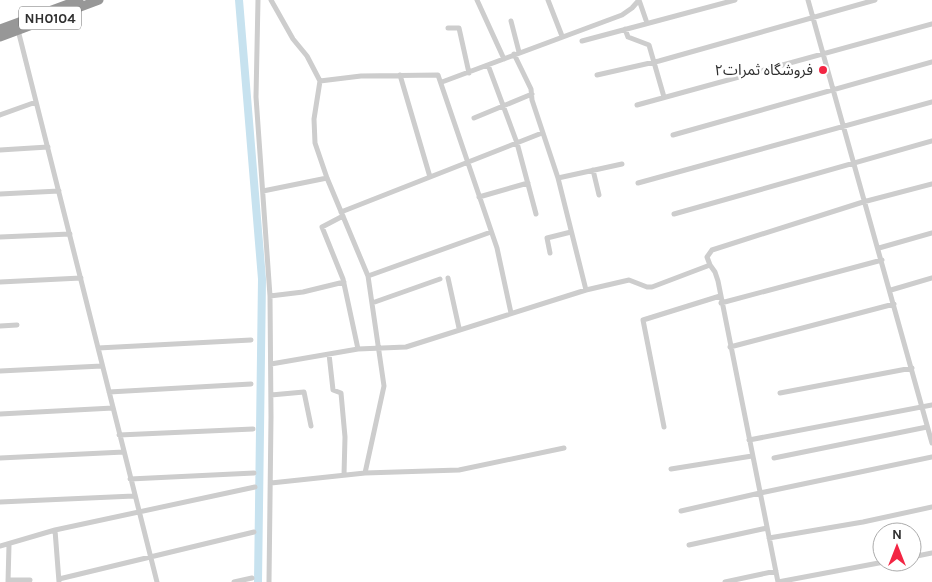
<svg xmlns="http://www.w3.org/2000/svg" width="932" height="582" font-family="Karla,'Noto Sans Arabic',sans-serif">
<rect width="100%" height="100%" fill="#fff"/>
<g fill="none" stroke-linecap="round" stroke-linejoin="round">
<path stroke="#c7e2ef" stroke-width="8" d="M239,0L262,279L258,582"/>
<path stroke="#cdcdcd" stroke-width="5" d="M258,0L256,97L270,296L271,417L269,582
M477,0L504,59
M548,0L562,36
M639,0L647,23
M808,0L932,443
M511,21L519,52
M448,28H459L469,73
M625,29L628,37L649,45L664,97
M18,30L157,582
M582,41L735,0
M514,54L531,89L532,100L558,178L586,290
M488,65L517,143L536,214
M400,75L430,177
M597,75L659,61L875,0
M320,81L361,76L438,75L497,248L511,313
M442,82L622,15L632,8L639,0
M637,105L932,24
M0,115L36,102
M474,118L532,94
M673,135L932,62
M0,150L48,147
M593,170L599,195
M558,178L622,164
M638,183L932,102
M263,191L327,178
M0,194L59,191
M479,197L528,183
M341,212L542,133
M674,214L932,141
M343,216L322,227L343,279L358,349
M0,237L70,234
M879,248L932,233
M550,253L547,238L571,232
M710,265L715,272L718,281L778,582
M368,276L491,232
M448,278L459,328
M0,282L81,278
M891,290L932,278
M270,296L303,292L344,282
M372,303L440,279
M721,303L882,260
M0,326L17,325
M730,347L894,304
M98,348L251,340
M329,354L333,390L341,393L345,437L344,475
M271,364L358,349L406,347L586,290L629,280L647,287H652L710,265L707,257L712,250L863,202L932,184
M0,371L102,366
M109,392L251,384
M780,393L912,368
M271,395L304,392L311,426
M0,414L113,408
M664,427L643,320L720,296
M119,435L253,429
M749,440L932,405
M0,458L124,452
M774,458L927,427
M671,469L752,456
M365,473L459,470L564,448
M130,479L254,473
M271,483L365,473L384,386L368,276L327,178L315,143L314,119L320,81L307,56L293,39L271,0
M0,502L134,496
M681,511L760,493L932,457
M55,530L59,582
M769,538L863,522L932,507
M689,545L767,528
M0,546L55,530L255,487
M912,557L932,553
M59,579L254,532
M8,580H30
M8,582L9,545
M234,582L252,578
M725,582L776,571
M778,582L884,562"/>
<path stroke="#979797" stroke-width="9" d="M0,29L79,0
M0,37L99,0"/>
</g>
<circle fill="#f32543" stroke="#fff" stroke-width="2" cx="823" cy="70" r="5"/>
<g text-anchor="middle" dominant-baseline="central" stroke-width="5" stroke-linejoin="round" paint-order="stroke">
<rect fill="#fff" stroke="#6e6e6e" stroke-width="1" x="19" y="6.5" width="62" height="23" rx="4"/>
<g font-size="14" font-weight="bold" fill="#303030">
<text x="50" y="18">NH0104</text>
</g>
<g font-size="15" fill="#303030" stroke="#fff" text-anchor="end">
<text x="813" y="70">فروشگاه ثمرات٢</text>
</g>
</g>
<g transform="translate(897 547)"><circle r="24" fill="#ffffff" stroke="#acacac"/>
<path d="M0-4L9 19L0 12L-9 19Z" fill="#f32543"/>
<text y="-8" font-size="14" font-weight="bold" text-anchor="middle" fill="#303030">N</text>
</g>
</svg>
